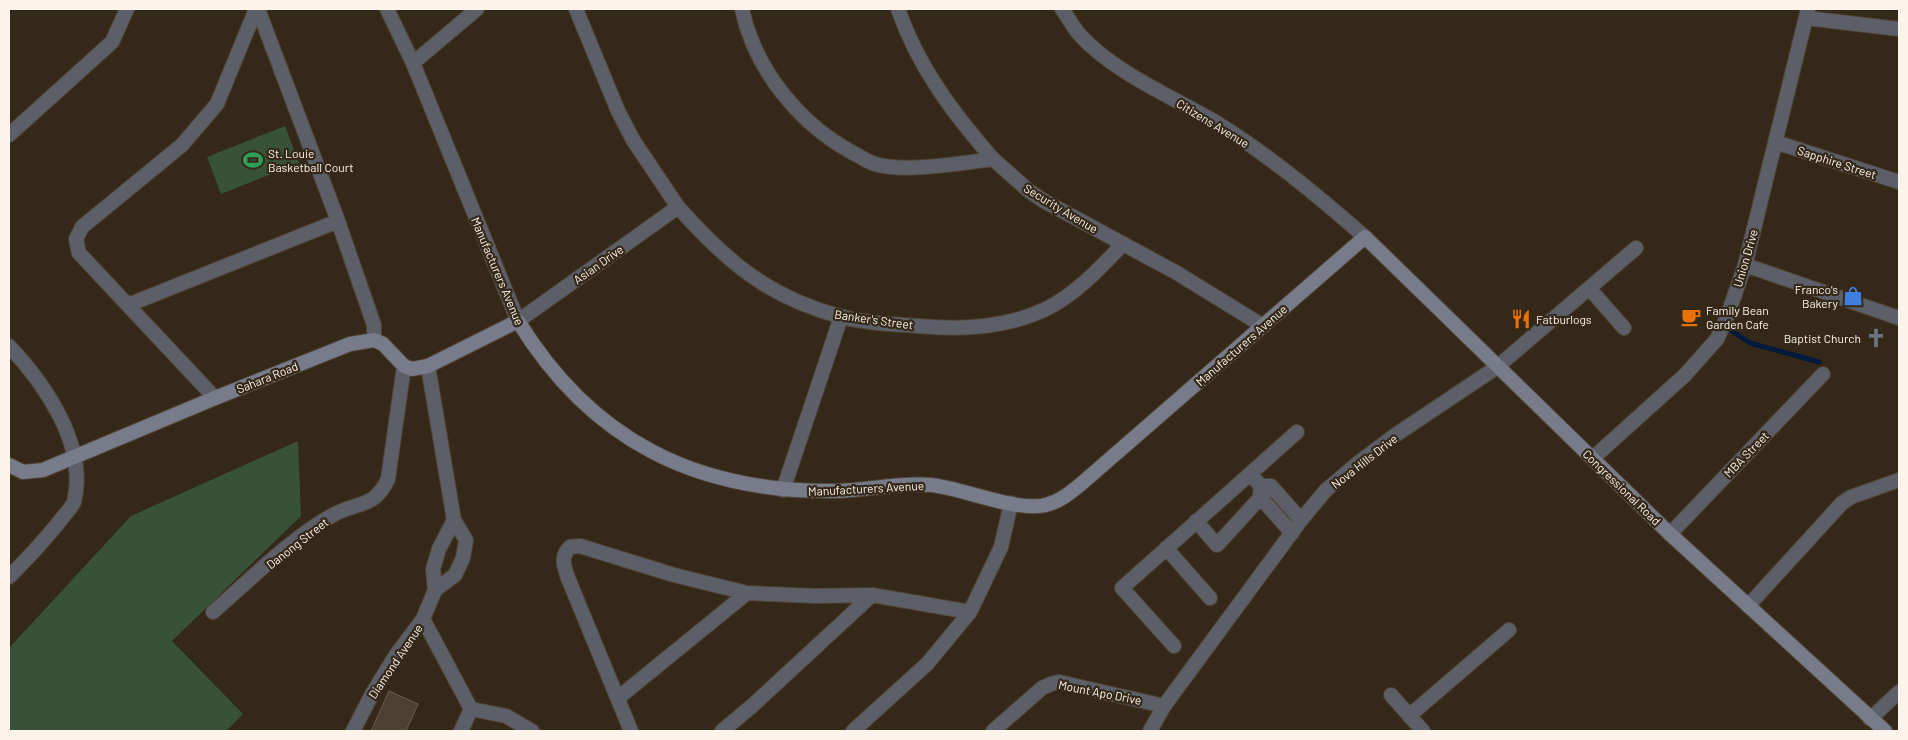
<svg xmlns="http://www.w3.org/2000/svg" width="1908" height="740" font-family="Barlow,sans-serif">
<rect width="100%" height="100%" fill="#342818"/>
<path fill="#375237" d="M285,126L299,163L221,194L207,157Z
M298,441L301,516L172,641L243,714L226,731H9V648L131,516Z"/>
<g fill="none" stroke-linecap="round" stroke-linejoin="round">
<path stroke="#001a3d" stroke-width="5" d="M1729,329L1750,343L1819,362"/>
</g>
<path fill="#4d4030" stroke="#6c5e4e" d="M389,691L418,704L406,731H371Z"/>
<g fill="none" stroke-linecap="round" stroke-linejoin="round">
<defs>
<path id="minor" d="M258,9L338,221L374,325V340
M387,9L413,63L518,321
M898,9C918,67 953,113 993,159
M1062,9C1068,17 1073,27 1079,34C1114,73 1173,97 1217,123C1270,156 1318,196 1365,237
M1806,18L1899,29
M413,63L477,9
M9,135L112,42L127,9
M1775,142L1899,182
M678,207C726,261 768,297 839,316C864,323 892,324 918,326C963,330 1007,328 1048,308C1077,293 1100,268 1123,244
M1745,265L1899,318
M1589,288L1624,328
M128,305L338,221
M9,346C45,384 88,446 74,502C72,507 66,513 63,517C46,539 28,558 9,577
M428,366L454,520L466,540L463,558L455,575L435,590
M1497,367L1636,248
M215,398L79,253L76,239L82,227L182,145L217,104L256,9
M1593,458L1685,375L1717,339L1727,317L1745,265L1808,9
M1250,474L1261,486L1260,497L1292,533
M1262,486H1271L1301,520
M783,490L841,317
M1196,521L1217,545L1271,486
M1670,534L1823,374
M1166,548L1210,598
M1748,606L1842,503L1851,497L1899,480
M213,612C250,580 291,538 333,515C358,501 374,509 388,479L404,366
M423,619L471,709L461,731
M1174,646L1122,588L1297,432
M1391,695L1423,731
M618,698L747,593
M471,709L506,716L532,731
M1409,716L1509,630
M1870,719L1899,692
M353,731L372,694L396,655L423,619L435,590L433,569L439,549L454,520
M631,731L568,578C564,566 560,557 570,547L580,546L674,575L747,593L816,596L872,595L970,612
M722,731L752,706L872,595
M853,731L927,664L970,612L1001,547L1011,503
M1150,731L1164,706"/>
<path id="tertiary" d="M742,9C755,70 800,125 855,154C861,157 868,162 875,164C905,173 962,163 993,159L1029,191L1044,201L1177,273L1263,326
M518,321L678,207L633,140L618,111L576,9
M993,731L1042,688L1051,684L1059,682L1164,706L1301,520L1326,490L1358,463L1394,436L1497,367"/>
<path id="secondary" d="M9,465L23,472L43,470L215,398L350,344L374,340L383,344L404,366L412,369L428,366L518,321C591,440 695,492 833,491C866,491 899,482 931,485C963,488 1020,514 1049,504C1062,500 1071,492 1081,484L1365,237L1670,534L1885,731"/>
</defs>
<use href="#minor" stroke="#504435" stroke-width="16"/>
<use href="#tertiary" stroke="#504435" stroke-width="16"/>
<use href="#secondary" stroke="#504435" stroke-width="16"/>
<use href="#minor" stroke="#5c5f67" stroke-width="14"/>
<use href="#tertiary" stroke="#5c5f67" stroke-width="14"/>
<use href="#secondary" stroke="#787c8a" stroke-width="14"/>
</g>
<defs>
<symbol id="stadium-bare" viewBox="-9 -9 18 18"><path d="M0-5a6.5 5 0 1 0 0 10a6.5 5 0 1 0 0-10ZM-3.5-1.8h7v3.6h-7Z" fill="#2e9e5b" stroke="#342818" stroke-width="2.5" paint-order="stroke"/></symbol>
<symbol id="shop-bare" viewBox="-9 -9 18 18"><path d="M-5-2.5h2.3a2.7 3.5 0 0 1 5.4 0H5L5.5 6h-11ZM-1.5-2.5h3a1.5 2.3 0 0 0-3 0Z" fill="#3f7fe0" stroke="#342818" stroke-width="2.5" paint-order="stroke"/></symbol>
<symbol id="cafe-bare" viewBox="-9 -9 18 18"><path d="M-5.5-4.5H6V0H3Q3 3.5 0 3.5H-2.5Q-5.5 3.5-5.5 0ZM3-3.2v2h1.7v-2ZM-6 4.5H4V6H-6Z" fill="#e8710a" stroke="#342818" stroke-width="2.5" paint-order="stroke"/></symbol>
<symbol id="restaurant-bare" viewBox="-9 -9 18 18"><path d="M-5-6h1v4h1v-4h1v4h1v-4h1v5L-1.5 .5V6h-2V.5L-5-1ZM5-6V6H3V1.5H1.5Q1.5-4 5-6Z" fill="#e8710a" stroke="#342818" stroke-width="2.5" paint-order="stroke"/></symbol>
<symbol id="church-bare" viewBox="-9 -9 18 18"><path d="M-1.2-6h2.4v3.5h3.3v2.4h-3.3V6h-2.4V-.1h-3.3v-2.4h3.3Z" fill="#6b7280" stroke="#342818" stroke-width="2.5" paint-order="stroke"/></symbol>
</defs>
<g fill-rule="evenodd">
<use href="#stadium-bare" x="239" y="146" width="28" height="28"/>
<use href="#shop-bare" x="1839" y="282" width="28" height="28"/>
<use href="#cafe-bare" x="1677" y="303" width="28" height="28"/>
<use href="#restaurant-bare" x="1507" y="305" width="28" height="28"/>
<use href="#church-bare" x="1862" y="324" width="28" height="28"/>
</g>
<g text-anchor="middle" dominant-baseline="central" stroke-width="4.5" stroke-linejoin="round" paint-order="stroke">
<g font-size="12" fill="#fcf3ea" stroke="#342818">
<text transform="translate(1213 123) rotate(31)">Citizens Avenue</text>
<text transform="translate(1837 162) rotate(18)">Sapphire Street</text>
<text transform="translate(1061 208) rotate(31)">Security Avenue</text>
<text transform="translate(1745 258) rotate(-74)">Union Drive</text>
<text transform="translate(598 264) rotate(-35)">Asian Drive</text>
<text transform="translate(498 271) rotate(67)">Manufacturers Avenue</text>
<text transform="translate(874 319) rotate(8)">Banker's Street</text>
<text transform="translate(1241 345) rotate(-41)">Manufacturers Avenue</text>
<text transform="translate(267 377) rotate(-22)">Sahara Road</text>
<text transform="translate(1746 454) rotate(-46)">MBA Street</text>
<text transform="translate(1364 461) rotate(-38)">Nova Hills Drive</text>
<text transform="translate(1622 487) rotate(44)">Congressional Road</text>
<text transform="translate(866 488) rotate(-3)">Manufacturers Avenue</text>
<text transform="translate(297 543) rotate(-38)">Danong Street</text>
<text transform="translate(395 661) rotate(-56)">Diamond Avenue</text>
<text transform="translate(1100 692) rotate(11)">Mount Apo Drive</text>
</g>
<g font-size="12" fill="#fcf3ea" stroke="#342818" text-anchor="start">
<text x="268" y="153">St. Louie<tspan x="268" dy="14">Basketball Court</tspan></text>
<text x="1838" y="289" text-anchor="end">Franco's<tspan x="1838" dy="14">Bakery</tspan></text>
<text x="1706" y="310">Family Bean<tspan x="1706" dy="14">Garden Cafe</tspan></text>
<text x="1536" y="319">Fatburlogs</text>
<text x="1861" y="338" text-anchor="end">Baptist Church</text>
</g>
</g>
<rect width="1908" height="740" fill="none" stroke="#fcf3ea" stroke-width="20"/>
</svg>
